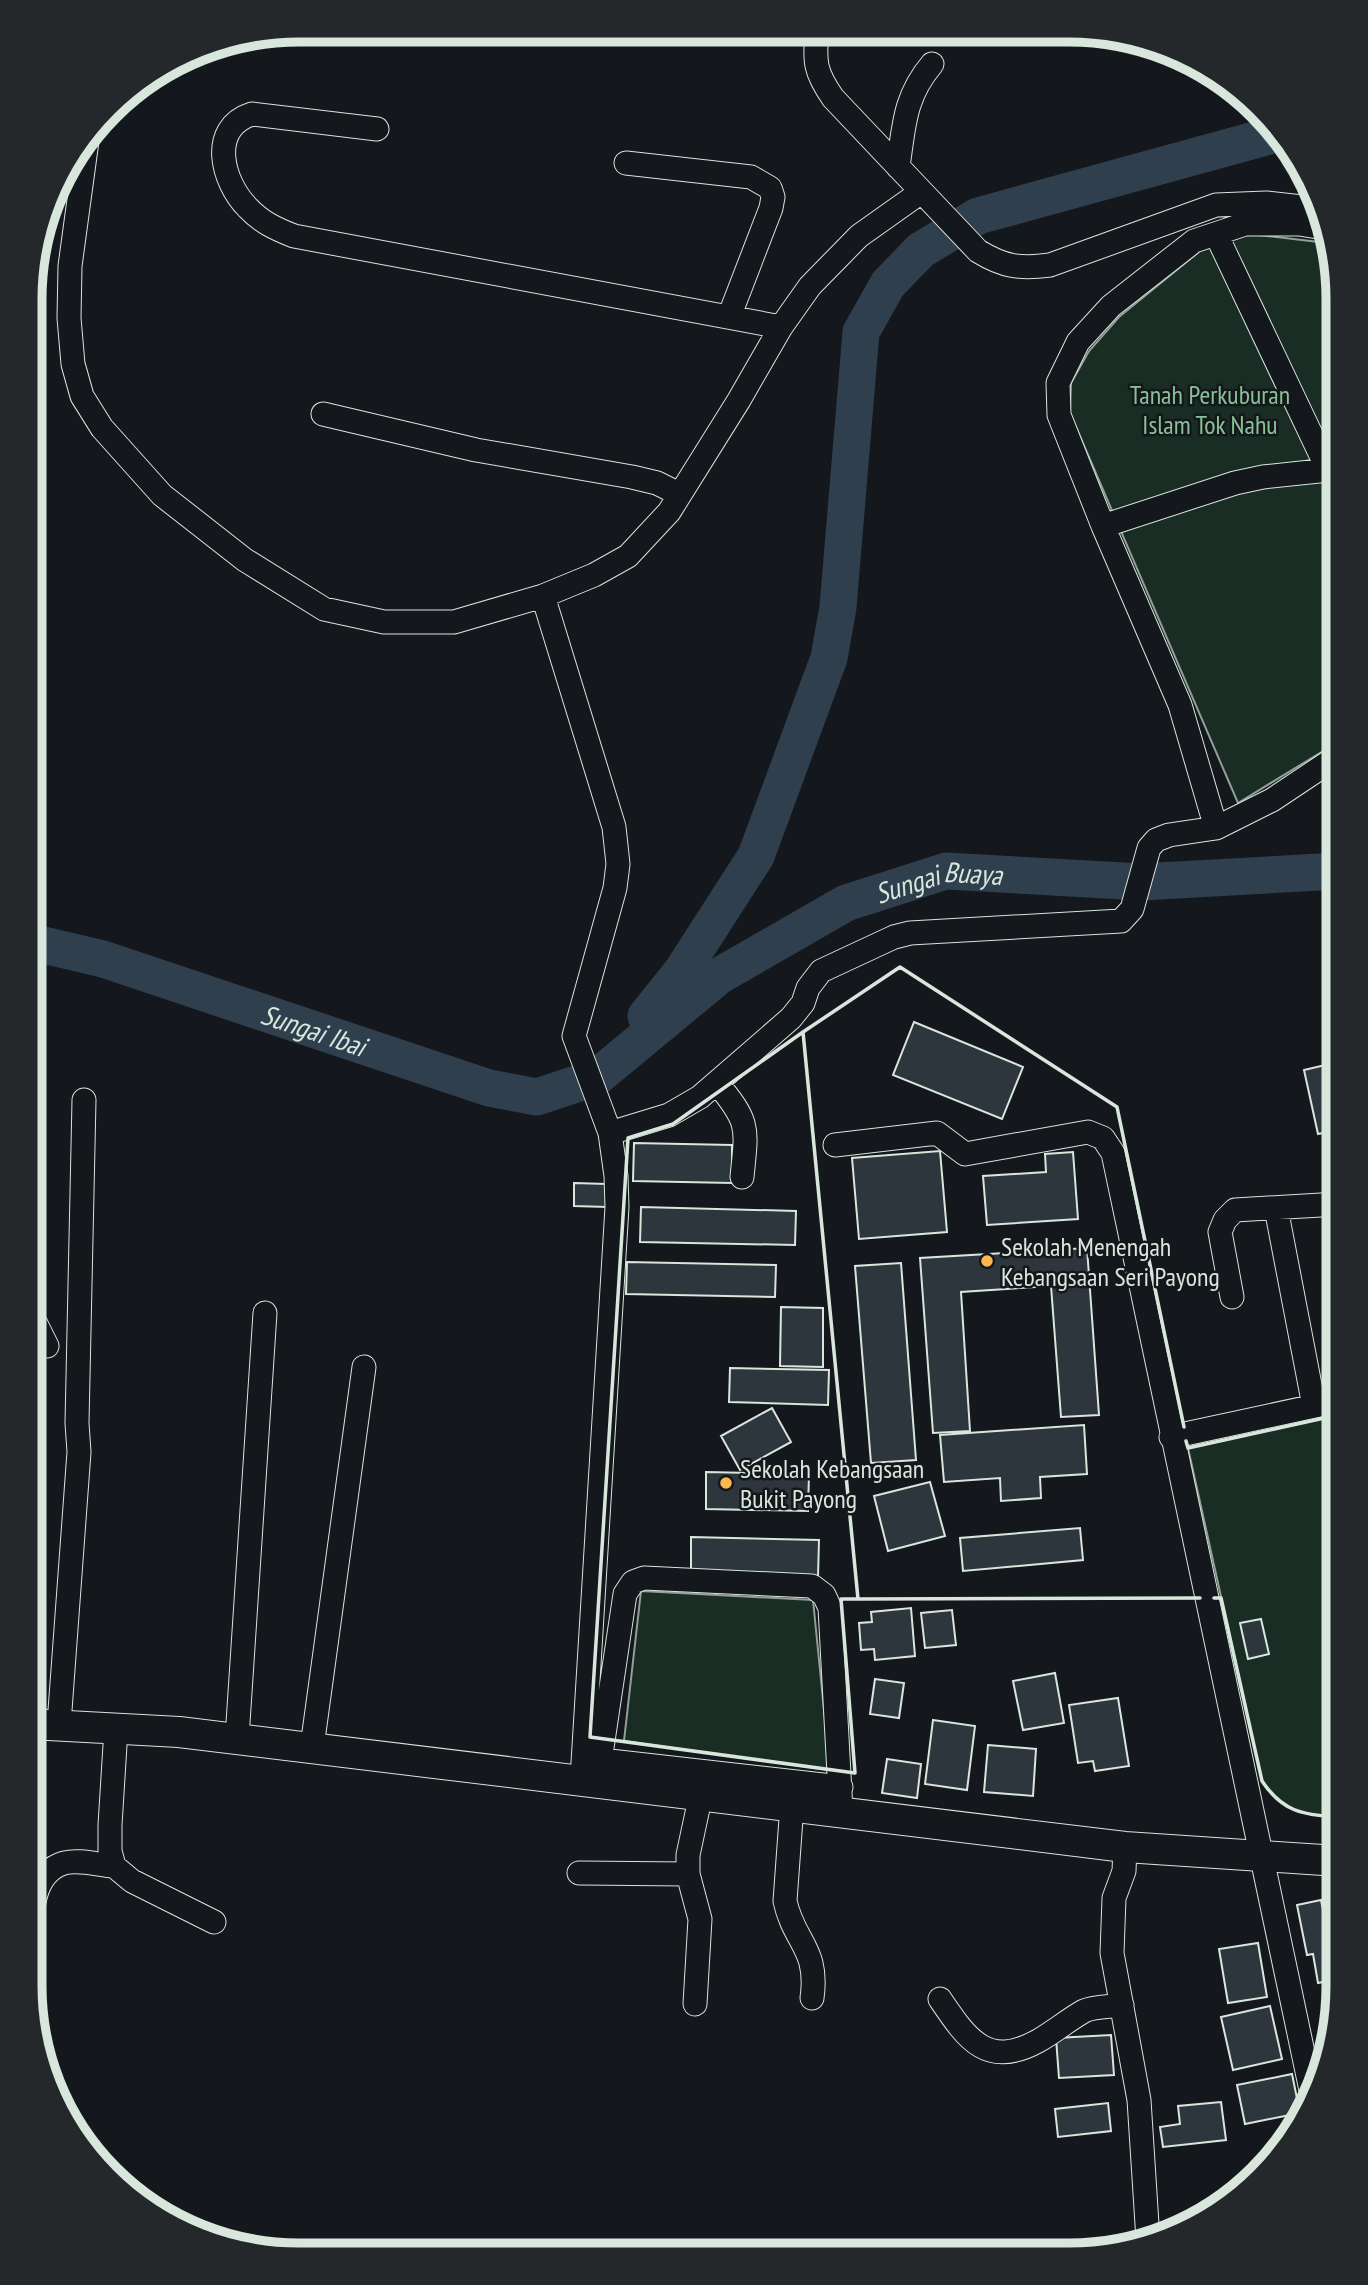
<svg xmlns="http://www.w3.org/2000/svg" width="1368" height="2285" font-family="'PT Sans Narrow',sans-serif">
<rect width="100%" height="100%" fill="#14181c"/>
<path fill="#1a2d24" stroke="#939e99" stroke-width="2" d="M1250,234L1327,243L1338,299V742L1238,803L1070,413L1071,383L1089,351L1119,317L1200,251Z
M1338,1415V1810L1337,1817C1302,1815 1282,1811 1262,1781L1188,1448Z
M641,1591L813,1600L830,1770L624,1741Z"/>
<g fill="none" stroke-linecap="round" stroke-linejoin="round">
<g stroke="#2f3f4d" stroke-width="37">
<path id="s1" d="M31,942L103,959L489,1088L537,1097L597,1077L719,976L846,903L946,871L1141,882L1338,871"/>
<path d="M646,1016L682,971L756,856L829,658L838,607L861,332L888,284L921,250L978,216L1280,133"/>
</g>
</g>
<path fill="#2c363c" stroke="#d8e6dc" stroke-width="2" d="M914,1022L1023,1067L1002,1119L893,1075Z
M1338,1062V1130L1318,1134L1304,1070Z
M634,1143L732,1145V1183L633,1181Z
M940,1151L947,1232L859,1239L852,1158Z
M1073,1152L1078,1219L987,1225L983,1176L1046,1172L1045,1154Z
M574,1183L607,1184V1207L574,1206Z
M641,1207L796,1211L795,1245L640,1242Z
M1087,1248L1099,1415L1061,1417L1051,1286L961,1292L970,1431L933,1433L920,1258Z
M627,1262L776,1265L775,1297L626,1294Z
M901,1263L916,1460L871,1463L855,1266Z
M781,1307L823,1308V1367L780,1366Z
M730,1368L829,1370L828,1405L729,1402Z
M772,1408L791,1442L740,1470L721,1436Z
M1084,1425L1087,1474L1040,1477L1041,1498L1001,1501L1000,1478L944,1482L940,1435Z
M706,1472L809,1474L808,1511L706,1509Z
M930,1482L945,1536L888,1551L874,1496Z
M1080,1528L1083,1560L963,1571L960,1538Z
M691,1537L819,1540L818,1577L691,1574Z
M911,1608L915,1656L875,1660L874,1649L861,1650L859,1623L872,1622L871,1612Z
M952,1610L956,1645L925,1648L921,1613Z
M1261,1619L1269,1654L1248,1659L1240,1623Z
M1055,1673L1064,1723L1023,1730L1013,1681Z
M875,1679L904,1683L899,1718L870,1714Z
M1118,1698L1129,1766L1095,1771L1093,1761L1078,1763L1069,1705Z
M933,1720L975,1726L967,1790L925,1784Z
M988,1745L1036,1749L1033,1796L984,1792Z
M887,1759L921,1764L917,1798L882,1793Z
M1321,1900L1327,1930L1338,1928V1979L1318,1983L1313,1954L1307,1955L1297,1905Z
M1258,1943L1267,1997L1228,2003L1219,1949Z
M1338,1987V2004L1335,2019L1331,2020L1325,1990Z
M1270,2006L1282,2059L1233,2070L1221,2017Z
M1111,2035L1114,2075L1059,2078L1056,2038Z
M1292,2074L1300,2113L1245,2124L1237,2085Z
M1221,2102L1226,2140L1163,2147L1160,2127L1180,2124L1178,2106Z
M1108,2103L1111,2131L1058,2137L1055,2109Z"/>
<g fill="none" stroke-linecap="round" stroke-linejoin="round">
<defs>
<path id="minor" d="M817,31C814,62 815,72 833,98L978,251C1004,267 1020,269 1050,265L1216,205L1266,203L1320,209
M377,129L252,114C208,128 222,182 248,208C261,222 276,229 294,236L781,327
M87,141L70,266L69,318L73,364L82,396L102,428L162,495L245,560L324,609L384,622H454L543,596L594,575L628,556L669,512L739,400L781,327L810,286L859,236L921,192
M626,163L751,177L770,188L773,197L771,208L729,317
M898,167C904,126 904,97 932,64
M1216,234L1328,470
M323,414L476,450L632,477L657,483L679,494
M1103,526L1235,483L1263,477L1338,469
M543,596L614,827L618,864L615,888L574,1036L610,1133L616,1176L617,1207L582,1779
M1216,828L1180,705L1103,526L1059,415L1058,383L1078,342L1111,306L1194,241L1245,224H1299L1324,228
M717,1083C750,1123 747,1127 742,1177
M610,1133L669,1115L700,1097L791,1018L803,1003L808,988L821,971L894,937L910,933L1121,921L1132,909L1149,848L1156,840L1169,835L1216,828L1272,800L1338,756
M835,1145L937,1133L965,1154L1088,1132L1103,1138L1113,1153C1178,1467 1248,1780 1312,2095
M1276,1208L1314,1406
M1232,1297L1220,1232L1225,1220L1235,1210L1338,1204
M31,1314L47,1346
M1171,1437L1338,1401
M59,1724L79,1452L77,1423L84,1100
M116,1729L110,1825V1851L114,1866L132,1881L214,1922
M237,1738L265,1313
M312,1747L364,1367
M601,1760L841,1787
M597,1781L625,1594L633,1582L644,1578L812,1586L824,1595L830,1608L841,1811
M792,1805L785,1901C794,1943 819,1948 812,1998
M1125,1847L1124,1871L1114,1898L1112,1953L1139,2100L1148,2240
M579,1873L688,1874
M30,1956C32,1926 27,1874 64,1863C79,1859 99,1865 114,1866
M940,1999C967,2039 987,2069 1038,2041C1054,2032 1068,2020 1084,2011C1094,2006 1110,2007 1122,2005
M695,2004L700,1919L688,1874V1855L701,1794"/>
<path id="major" d="M30,1724L179,1732L1125,1847L1338,1861"/>
</defs>
<use href="#minor" stroke="#d8e6dc" stroke-width="25"/>
<use href="#major" stroke="#d8e6dc" stroke-width="32"/>
<use href="#minor" stroke="#14181c" stroke-width="23"/>
<use href="#major" stroke="#14181c" stroke-width="30"/>
<path stroke="#d8e6dc" stroke-width="3.5" d="M803,1032L858,1599H841L855,1773L590,1737L628,1138L673,1124Z
M1184,1427L1117,1107L900,967L803,1032L858,1599L1200,1598
M1186,1441L1188,1448L1338,1415
M1214,1598H1221L1262,1781C1282,1811 1302,1815 1337,1817L1338,1810"/>
</g>
<g fill="#ffb74d" stroke="#14181c" stroke-width="2.5">
<circle cx="987" cy="1261" r="7"/>
<circle cx="726" cy="1483" r="7"/>
</g>
<g text-anchor="middle" dominant-baseline="central" stroke-width="5" stroke-linejoin="round" paint-order="stroke">
<g font-size="26" fill="#8ac095" stroke="#14181c">
<text x="1210" y="394">Tanah Perkuburan<tspan x="1210" dy="30">Islam Tok Nahu</tspan></text>
</g>
<g font-size="26" fill="#d8e6dc" stroke="#14181c" text-anchor="start">
<text x="1001" y="1246">Sekolah Menengah<tspan x="1001" dy="30">Kebangsaan Seri Payong</tspan></text>
<text x="740" y="1468">Sekolah Kebangsaan<tspan x="740" dy="30">Bukit Payong</tspan></text>
</g>
<g font-size="28" font-style="italic" fill="#d8e6dc" stroke="#14181c">
<text stroke="none"><textPath href="#s1" startOffset="994">Sungai Buaya</textPath></text>
<text stroke="none"><textPath href="#s1" startOffset="296">Sungai Ibai</textPath></text>
</g>
</g>
<path d="M0 0H1368V2285H0ZM299 42H1069A257 257 0 0 1 1326 299V1986A257 257 0 0 1 1069 2243H299A257 257 0 0 1 42 1986V299A257 257 0 0 1 299 42Z" fill="#24282b" fill-rule="evenodd"/>
<path fill="none" stroke="#d8e6dc" stroke-width="9" d="M299 42H1069A257 257 0 0 1 1326 299V1986A257 257 0 0 1 1069 2243H299A257 257 0 0 1 42 1986V299A257 257 0 0 1 299 42Z"/>
</svg>
